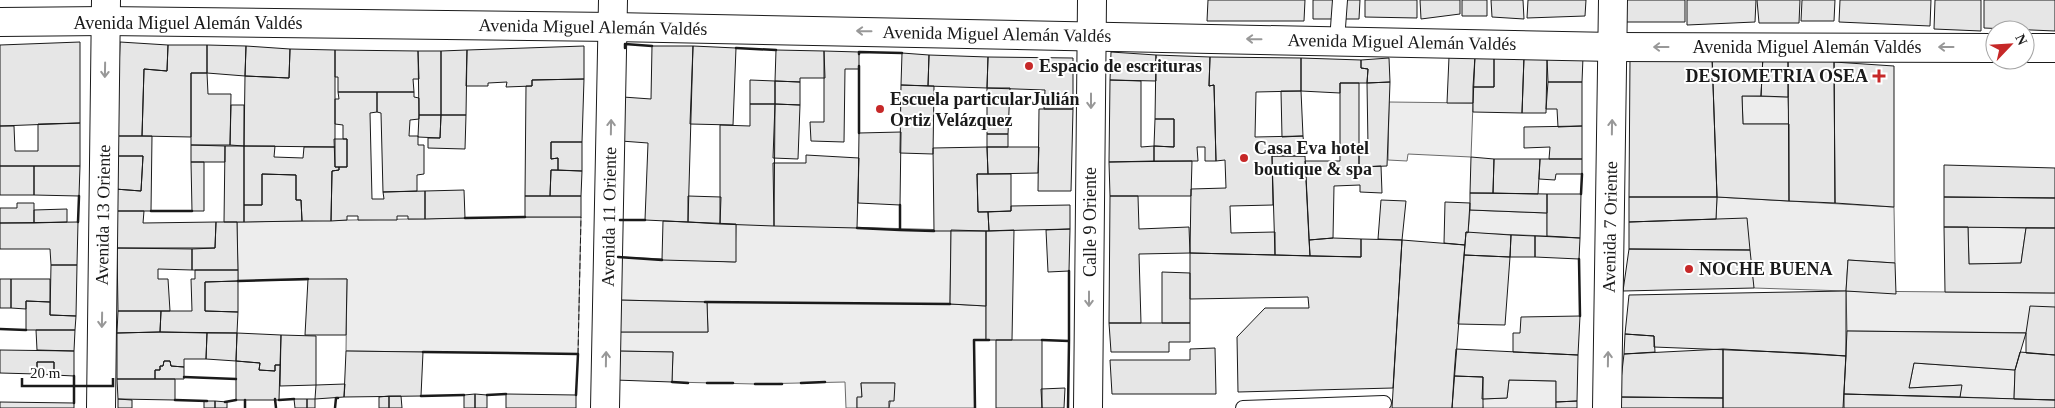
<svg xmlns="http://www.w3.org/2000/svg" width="2055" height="408" font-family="Georgia,serif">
<rect width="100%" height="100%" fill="#fff"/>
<path fill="#ededed" stroke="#6a6a6a" d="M1742,96L1788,97L1789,124H1743Z
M1389,102L1473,103L1471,157L1408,154L1407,161L1388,160Z
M1717,197L1894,207L1895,263L1848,260L1846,291L2055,293V333L1847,331L1846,291L1754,288L1716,219Z
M1470,210L1547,213V236L1468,233Z
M525,217H581L578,354L346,351L347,279L238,281L237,222Z
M736,224L951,230L950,304L986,306V340H974L975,408H889L894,383H861L862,397L857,398V408H846L845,382L755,384L672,382L673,352L616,351V332H708L707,302L617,300L618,257L735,262Z
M1968,227L2026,228L2021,263L1969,264Z
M1914,363L2015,370L2014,399L1960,397L1961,385L1909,388Z
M1509,380L1556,381V408H1483L1482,399L1507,398Z"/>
<path fill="#e6e6e6" stroke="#1a1a1a" d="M1208,0H1305L1304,21H1207Z
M1313,0H1360L1359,19H1313Z
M1365,0H1417V18L1365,17Z
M1420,0H1460V14L1421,19Z
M1462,0H1487V16H1462Z
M1491,0H1523L1524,19L1492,17Z
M1528,0H1586L1585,16L1527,18Z
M1621,0H1685V22H1620Z
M1687,0H1756L1755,22L1687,25Z
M1757,0H1800L1799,23H1759Z
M1802,0H1835L1834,21H1801Z
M1840,0H1931L1930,26L1839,22Z
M1935,0H1981V31L1934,29Z
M1984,0H2055V31L1984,28Z
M80,42V123L0,126V45Z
M120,42L168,45L167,71L144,69L142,136H117Z
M168,45H207V73H191V137L142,136L144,69L167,71Z
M207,45L246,46L245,76L207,73Z
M246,46L290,49L289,78L245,76Z
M584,46V79L532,80V86L506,87L507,82L488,83V86H466L467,50Z
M652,46H693L688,222L645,220L648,143L621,141L623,97L651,99Z
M693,46L736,48L733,125L690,124Z
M290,49L335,50V147L244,146L245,76L289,78Z
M335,50L418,51L419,79H413L414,92H338V77H335Z
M467,50L466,115H441V51Z
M776,50L824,51L825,78H800V82L775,81Z
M418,51H441V115H419Z
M824,51L859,52V69H845L844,142L811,141L810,122H824Z
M1111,52L1156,55V81L1110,80Z
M902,53L929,55L928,86L901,85Z
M1834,54L1835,203L1789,201L1788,55Z
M929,55L988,57L987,88L928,86Z
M1156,55L1210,57L1209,86L1214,85L1216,161H1205V147H1197L1198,161H1154V146L1174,147V119H1155Z
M1763,55L1761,96H1742L1743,124H1789V201L1717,197L1712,56Z
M1763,55H1788V97L1761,96Z
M1475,56L1473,103H1447L1449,57Z
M1475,56L1494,57V87H1473Z
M1712,56L1717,197H1629L1630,58Z
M988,57L1073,58V109H1044L1045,90L987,88Z
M1210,57L1301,58V91L1256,92L1255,137L1303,136L1305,156H1272L1273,205L1230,206L1231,233L1275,232V255L1190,253L1191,189L1226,188L1225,160L1216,161L1214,85L1209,86Z
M1494,57H1524L1522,113L1473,112V87H1494Z
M1524,57H1547L1546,113H1522Z
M1547,57H1583L1582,82H1548Z
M1301,58L1361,60V68L1368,69L1367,83H1340V93L1301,91Z
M1389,58L1390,82L1367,83L1368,69L1361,68V60Z
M1834,62L1894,66V207L1835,203Z
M191,73H207L208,94H231L230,145H191Z
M584,79L582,142H551V159L558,158V170H551L550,196H525L526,86H532V80Z
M750,80L775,81V104H750Z
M1110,80L1141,81V147L1154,146V161L1109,162Z
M775,81L800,82V105L775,104Z
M1390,82L1387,166L1359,167V146H1368L1367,83Z
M1548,82H1582V126L1558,127L1557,109H1546Z
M1340,83H1359V167L1381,166L1382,193L1360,192V185L1334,186L1333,238L1309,240L1305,161H1340Z
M901,85L934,86L933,154L900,153Z
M987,88H1010L1008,134H987Z
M1281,91H1301L1303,136L1282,137Z
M338,92H377V112L370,113L372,199H384L383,192L425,191V219H408V216H397V220H358V216H347V220L331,221L332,171L339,170V167H347V139H343V125L335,124V99H339Z
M377,92H414V97L419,98V119L410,120L409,136H418V145H424V174L417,175V191L383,192L381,113L377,112Z
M750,104H775L774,226L720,224V125L750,126Z
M775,104L800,105L798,159L773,158Z
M231,105H244V146L230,145Z
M1039,109H1073L1071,191H1038Z
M419,115H441L440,138L418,137Z
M441,115H466L465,149L428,148V138H440Z
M1155,119H1174V147L1154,146Z
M80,123V166H0V126H14L15,151H38V124Z
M1582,126V159H1549L1550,147L1524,148V127Z
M901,132L900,205L858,203L859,133Z
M987,134H1008V147H987Z
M117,136H152L151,211H116L115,189L141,191L143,156H117Z
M334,139H347V167H335Z
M551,142H582V171L558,170V158L551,159Z
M191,145L225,146V162H191Z
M225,146H244V222H224Z
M244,146H275L274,157L303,158L304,147H335V167H339V170L332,171L331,221H302L301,200H296V175L262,174V205H244Z
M987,147H1039L1038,173L988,174Z
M987,147L988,174H977L978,212H988L989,231H934L933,148Z
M806,155L859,158L857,228L774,226L773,163H806Z
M117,156H143L141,191L115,189Z
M1272,156H1305L1310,256L1275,255Z
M1471,157L1494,159L1493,193H1470Z
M1494,159H1540L1538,194L1493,193Z
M1540,159H1582V174H1556L1555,180L1539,179Z
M1192,161L1191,196H1110L1109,162Z
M191,162H204V211H192Z
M1944,165L2055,168V198L1944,197Z
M0,166H34V195H0Z
M34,166H80L79,196L34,195Z
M551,170L582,171L581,196H550Z
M262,174L296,175V200H301L302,221L244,222V205H262Z
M977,174H1011V211L978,212Z
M464,190L465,218L425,219V191Z
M1470,193L1547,194V213L1470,210Z
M1547,194H1581L1580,238L1547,236Z
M525,196H581V217H525Z
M688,196L721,197L720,224L688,222Z
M1110,196H1138L1139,229L1189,227L1190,253L1139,254L1141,323H1109Z
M1629,197H1717L1716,219L1629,222Z
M1944,197L2055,198V228L1944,227Z
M1381,200L1406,201L1402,240L1378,239Z
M1445,202L1470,203L1468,233L1466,232L1465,245L1444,243Z
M17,203H34V223H0V208H17Z
M1070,205V229L989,231L988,212L1011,211V206Z
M67,209V222L34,223V210Z
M116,211H144L143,223L216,222L215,248H117Z
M1747,218L1750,250L1629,249V222Z
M663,221L736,224V262L662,260Z
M78,222L77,265H51L50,249H0V223Z
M216,222H237L238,270H192V249L215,248Z
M1944,227H1968L1969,264L2021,263L2026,228H2055V293L1945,292Z
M1070,229L1069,271L1048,272L1046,230Z
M951,230L986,231V306L950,304Z
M1014,230L1012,340H986V231Z
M1466,232L1511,235L1510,257L1464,255Z
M1511,235L1535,236V257H1510Z
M1535,236L1580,238L1579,259L1535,257Z
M1333,238L1361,239V257L1310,256L1309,240Z
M1361,239L1402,240L1393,388L1238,392L1237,337L1265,308H1309L1308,297L1190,299V253L1361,257Z
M1402,240L1465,245L1452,408H1392Z
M117,248L192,249V270L158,269V279H168L170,311H118Z
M1629,249L1750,250L1754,288L1623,291Z
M1464,255L1510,257L1505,325L1458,324Z
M1848,260L1895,263L1896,294L1846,291Z
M51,265H77L76,316L50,315Z
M195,270H238V281L205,282V311L238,312L237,333L160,332L161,311H192L191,279H195Z
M1162,272L1190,273V323H1162Z
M0,279H11V308H0Z
M11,279H50V302L26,301V309L11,308Z
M308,279H347L346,335H305Z
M238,281V312L205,311V282Z
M1846,291V356L1805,353L1654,347V336L1625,334L1629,295Z
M617,300L707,302L708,332H616Z
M26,301L50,302V315L76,316L75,330H26Z
M2030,306L2055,307V355L2026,353V333Z
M118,311H161L160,332L117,333Z
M1580,316L1578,355L1513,352V333H1520L1521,317Z
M1109,323H1190V342H1169V352H1111Z
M36,330H75L74,351L37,350Z
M1847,331L2026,333L2015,370L1914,363L1909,388L1962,385L1960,397L1844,394Z
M160,332L207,333L206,359H184V367L171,366L170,361H164L163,366H160V370H155V379H117V333Z
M207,333H237L236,361L206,359Z
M237,333L281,335L280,365H275V371L259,370L260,363L236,361Z
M1625,334L1654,336L1655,352L1624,354Z
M281,335L316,336V385L280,386Z
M996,340H1042V408H996Z
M1215,348L1216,394H1112L1110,360H1190V349Z
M1456,349L1578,355L1577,401L1556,402V381L1509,380L1507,398L1482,399L1483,377L1454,376Z
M1723,349L1846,356L1843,408H1723Z
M1723,349V398L1619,397L1624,354Z
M0,350L74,351V376L54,375V362H37V374L0,373Z
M346,351L423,352L421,396L344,397Z
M616,351L673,352L672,382L615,380Z
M2020,352L2055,355V400L2014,399L2015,370Z
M164,361H170L171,366L184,367V379H155V370H160V366H163Z
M236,361L260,363L259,370L275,371V365H280L279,400H236Z
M37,362H54V375L37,374Z
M1454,376L1483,377V408H1452Z
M117,379H175V400L118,399Z
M861,383H895L894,401H889V408H857V397H862Z
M345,384L344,397L315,399L316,385Z
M1065,388L1064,408H1042L1041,389Z
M475,394V408H464V395Z
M475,394L487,395V408H475Z
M506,394L576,395V408H506Z
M1844,394L2055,400V408H1844Z
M389,396H401L402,408H389Z
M389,396V408H379V397Z
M1619,397L1723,398V408H1619Z
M118,399L132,400V408H118Z
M294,399H307V408H295Z
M307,399H315V408H307Z
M204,401H215V408H204Z
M215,401L227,402V408H215Z
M1577,401V408H1556V402Z
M0,402L74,403V408H0Z"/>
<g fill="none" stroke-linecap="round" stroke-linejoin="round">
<defs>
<path id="service" d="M1337,41L1340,0
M1243,408L1384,403"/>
<path id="minor" d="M101,408L106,0
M605,408L613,0
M1088,408L1092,0
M1607,408L1613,0"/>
<path id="secondary" d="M0,22L105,21L613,27L1614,47L1995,48
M2025,48H2055"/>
</defs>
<use href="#service" stroke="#1a1a1a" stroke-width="16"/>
<use href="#minor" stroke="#1a1a1a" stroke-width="30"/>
<use href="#secondary" stroke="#1a1a1a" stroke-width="30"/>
<use href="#service" stroke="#fff" stroke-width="14"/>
<use href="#minor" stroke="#fff" stroke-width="28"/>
<use href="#secondary" stroke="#fff" stroke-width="28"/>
<path stroke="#1a1a1a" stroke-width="1" stroke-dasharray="6 2.5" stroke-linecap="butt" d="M578,354L581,217"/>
<path stroke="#1a1a1a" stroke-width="2.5" d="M625,48V44L652,46
M736,48L776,50
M859,54V52L902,53
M859,66V133
M1581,194L1582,174
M900,205V230L934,231
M151,211H192
M465,218L525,217
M620,220H645
M78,222L79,196
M857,228L900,230
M618,257L662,260
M1579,259L1580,316
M1069,271V341
M238,281L308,279
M705,302L950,304
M0,329L26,330
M1042,340L1069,341L1068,408
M423,352L578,354L576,395
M74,376V403
M184,377L236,379
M672,382L688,383
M707,383H733
M801,383L825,382
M755,384H782
M487,395L506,394
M421,396L464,395
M275,399L276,408
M175,400L207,401
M279,400L294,399
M225,402L236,400
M245,408V400
M335,408L336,398H338
M975,408L974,340H989"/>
</g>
<defs><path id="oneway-shaft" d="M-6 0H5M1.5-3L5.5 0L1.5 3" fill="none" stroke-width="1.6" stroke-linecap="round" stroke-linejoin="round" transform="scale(1.25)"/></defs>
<g stroke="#989898">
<use href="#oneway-shaft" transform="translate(864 31) rotate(-179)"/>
<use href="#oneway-shaft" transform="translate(1254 39) rotate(-179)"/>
<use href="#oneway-shaft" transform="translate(1661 47) rotate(-180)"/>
<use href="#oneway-shaft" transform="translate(1946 47) rotate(-180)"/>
<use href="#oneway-shaft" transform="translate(105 70) rotate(91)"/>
<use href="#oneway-shaft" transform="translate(1091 101) rotate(90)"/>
<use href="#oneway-shaft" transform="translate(611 127) rotate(-89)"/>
<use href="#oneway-shaft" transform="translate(1612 127) rotate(-89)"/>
<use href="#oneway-shaft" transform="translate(1089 299) rotate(90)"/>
<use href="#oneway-shaft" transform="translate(102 320) rotate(91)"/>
<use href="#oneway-shaft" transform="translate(606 359) rotate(-89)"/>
<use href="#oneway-shaft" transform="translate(1608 359) rotate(-89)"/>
</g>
<g fill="#c62828" stroke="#fff" stroke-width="2">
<circle cx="1029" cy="66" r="5"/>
<path d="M1876.5 68.5h5v5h5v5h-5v5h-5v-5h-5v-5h5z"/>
<circle cx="880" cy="109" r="5"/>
<circle cx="1244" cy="158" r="5"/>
<circle cx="1689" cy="269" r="5"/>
</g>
<g text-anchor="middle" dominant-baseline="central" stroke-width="4" stroke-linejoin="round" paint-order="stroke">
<g font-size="18" fill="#1a1a1a" stroke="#fff">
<text x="188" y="23">Avenida Miguel Alemán Valdés</text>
<text transform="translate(593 27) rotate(1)">Avenida Miguel Alemán Valdés</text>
<text transform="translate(997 34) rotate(1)">Avenida Miguel Alemán Valdés</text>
<text transform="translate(1402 42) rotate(1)">Avenida Miguel Alemán Valdés</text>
<text x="1807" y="47">Avenida Miguel Alemán Valdés</text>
<text transform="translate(103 215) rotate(-89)">Avenida 13 Oriente</text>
<text transform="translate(609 217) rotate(-89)">Avenida 11 Oriente</text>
<text transform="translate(1090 222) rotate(-90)">Calle 9 Oriente</text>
<text transform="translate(1610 227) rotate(-89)">Avenida 7 Oriente</text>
</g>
<g font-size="18" font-weight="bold" fill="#1a1a1a" stroke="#fff" text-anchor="start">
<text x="1039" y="66">Espacio de escrituras</text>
<text x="1868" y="76" text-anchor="end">DESIOMETRIA OSEA</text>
<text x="890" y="99">Escuela particularJulián<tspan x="890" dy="21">Ortiz Velázquez</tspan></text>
<text x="1254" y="148">Casa Eva hotel<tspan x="1254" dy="21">boutique &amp; spa</tspan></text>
<text x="1699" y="269">NOCHE BUENA</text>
</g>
</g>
<g transform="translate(2010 45) rotate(65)"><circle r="24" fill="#ffffff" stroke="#a3a3a3"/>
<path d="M0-4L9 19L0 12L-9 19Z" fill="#c62828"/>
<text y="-8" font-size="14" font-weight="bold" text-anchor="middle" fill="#1a1a1a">N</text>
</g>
<path d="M22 378v8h91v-8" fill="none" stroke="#1a1a1a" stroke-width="2.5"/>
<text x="30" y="378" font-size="15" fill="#1a1a1a" stroke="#ffffff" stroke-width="4" paint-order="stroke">20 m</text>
</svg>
